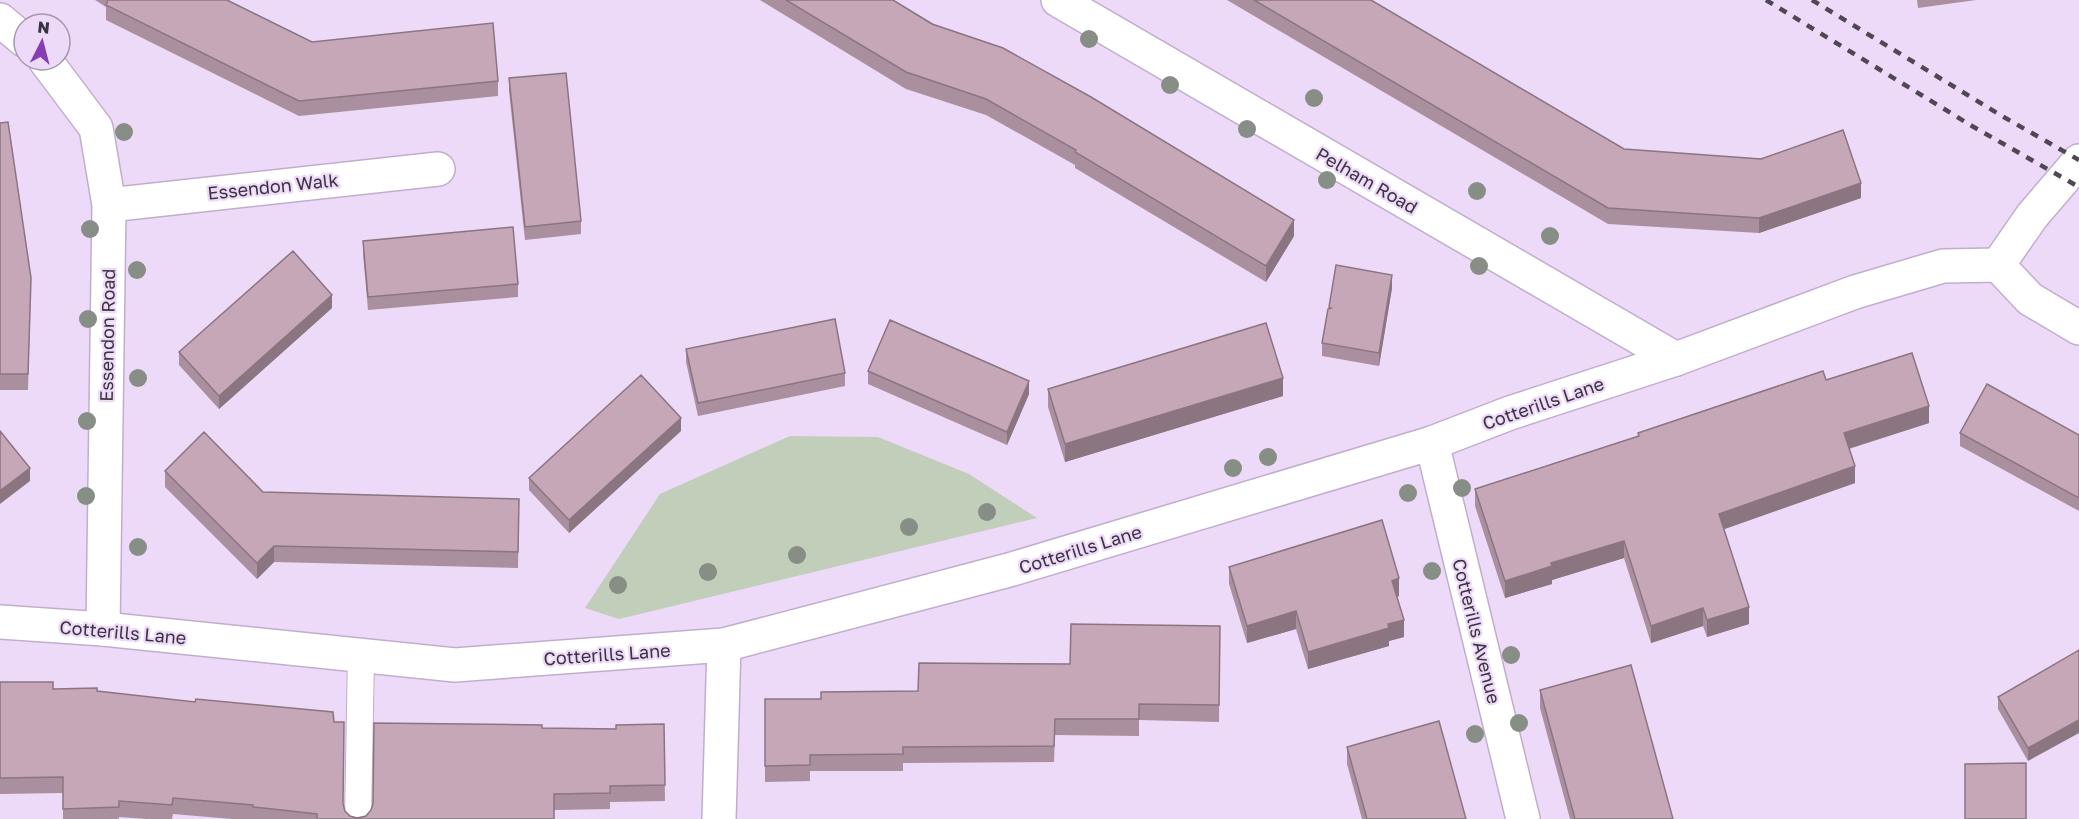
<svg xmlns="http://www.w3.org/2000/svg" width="2079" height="819" font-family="'Golos Text',sans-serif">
<rect width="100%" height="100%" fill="#edd9f8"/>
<path fill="#c0ceba" d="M790,436L878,437L969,474L1037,518L619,619L585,608L660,494Z"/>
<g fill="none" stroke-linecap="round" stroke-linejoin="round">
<defs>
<path id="service" d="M358,819L361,655"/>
<path id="minor" d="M1058,0L1676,359
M0,20L24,40
M45,60L96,128L109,205L103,629
M109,205L438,169
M1432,443L1523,819
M719,819L724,645"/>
<path id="tertiary" d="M1998,265L2032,216L2079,161
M1998,265L2030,299L2079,328
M0,622L103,629L455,665L724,645L1009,570L1432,443L1510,413L1676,359L1855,292L1943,266L1998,265"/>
</defs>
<use href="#service" stroke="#c1aecc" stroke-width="28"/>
<use href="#minor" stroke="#c1aecc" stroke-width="36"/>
<use href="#tertiary" stroke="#c1aecc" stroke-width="36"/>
<use href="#service" stroke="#fff" stroke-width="26"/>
<use href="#minor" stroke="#fff" stroke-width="33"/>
<use href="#tertiary" stroke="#fff" stroke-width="33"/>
<path stroke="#504755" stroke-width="4.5" stroke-dasharray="8 8" stroke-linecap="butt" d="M1766,0L1972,126L2079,187
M1812,0L2002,116L2079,160"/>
</g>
<g fill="#878e85">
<circle cx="1089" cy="39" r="9"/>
<circle cx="1170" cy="85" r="9"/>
<circle cx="1314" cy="98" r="9"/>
<circle cx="1247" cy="129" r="9"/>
<circle cx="124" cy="132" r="9"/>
<circle cx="1327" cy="180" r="9"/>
<circle cx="1477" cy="191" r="9"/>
<circle cx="90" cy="229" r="9"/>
<circle cx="1550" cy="236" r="9"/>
<circle cx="1479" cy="266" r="9"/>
<circle cx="137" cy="270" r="9"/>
<circle cx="88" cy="319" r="9"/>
<circle cx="138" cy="378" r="9"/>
<circle cx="87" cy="421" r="9"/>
<circle cx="1268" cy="457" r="9"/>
<circle cx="1233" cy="468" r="9"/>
<circle cx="1462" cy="488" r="9"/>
<circle cx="1408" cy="493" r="9"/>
<circle cx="86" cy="496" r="9"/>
<circle cx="987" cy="512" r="9"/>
<circle cx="909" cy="527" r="9"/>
<circle cx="138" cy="547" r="9"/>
<circle cx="797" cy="555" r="9"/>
<circle cx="1432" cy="571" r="9"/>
<circle cx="708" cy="572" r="9"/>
<circle cx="618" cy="585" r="9"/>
<circle cx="1511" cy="655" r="9"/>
<circle cx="1519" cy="723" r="9"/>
<circle cx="1475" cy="734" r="9"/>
</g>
<path fill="#aa909e" d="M95,0H227L312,42L498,81V96L299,116L106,20V7Z
M760,0H893L1294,236L1266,282L1075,168V165L986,115L906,89Z
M1227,0H1371L1624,149L1861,198L1759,233L1608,224Z
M1917,0H1976L1918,8Z
M509,78L581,221V234L525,240L509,91Z
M0,123L31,278L28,390H0Z
M363,241L518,284V297L368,310L363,254Z
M1392,288L1379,366L1322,356V343L1329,307Z
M332,308L219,409L179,365V352Z
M686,349L845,373V386L698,416L686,362Z
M868,371L1029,394L1007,445L868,384Z
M1826,380L1929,423L1849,449L1855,483L1724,529L1749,624L1707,637L1703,626L1651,643L1624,558L1552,580V584L1505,598L1475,506V489L1638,436V433Z
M1048,389L1283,396L1065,462L1048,407Z
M681,431L569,533L529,490V478Z
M1960,433L2079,435V511L1960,446Z
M165,471L263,492L519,499L518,568L274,562L257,579L165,487Z
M1229,567L1399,596L1397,597L1404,637L1389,641V646L1308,669L1296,629L1247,643L1229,584Z
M1220,626L1219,722L1139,720V736L1055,735L1054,762L903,763V771H810V781L765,782V699H821L918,691L1070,664Z
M2079,650L2028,761L1998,709V697Z
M0,682L53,689L97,691L334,722L343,804L345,811L350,816L357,818L366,816L542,728L616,729L664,724L665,801L610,802V809L554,810V819H232L173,814L172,819H147L119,817V819H63V793L0,794Z
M1540,690L1673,819H1570L1540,708Z
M1347,747L1466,819H1362L1347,764Z"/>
<path fill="#8b7581" d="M1861,183V198L1759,233V218Z
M1294,220V236L1266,282V266Z
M1392,275V288L1379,366V353Z
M332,295V308L219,409V396Z
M1283,378V396L1065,462V444Z
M1029,381V394L1007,445V432Z
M1929,406V423L1844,450V433Z
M681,418V431L569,533V520Z
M1855,466V483L1719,531V514Z
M30,468V481L0,504V491Z
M1624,541V558L1552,580V584L1505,598V581L1551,563Z
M274,546V562L257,579V563Z
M1399,578V596L1392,598V581Z
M1749,607V624L1707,637V620Z
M1703,608V626L1651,643V626Z
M1296,611V629L1247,643V626Z
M1404,620V637L1389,641V646L1308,669V652L1388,624Z
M2079,720V733L2028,761V748Z"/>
<path fill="#c6a7b8" stroke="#8b7581" stroke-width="1.5" d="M108,0H227L312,42L493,23L498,81L299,101L106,5Z
M786,0H893L932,24L1003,48L1091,97L1294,220L1266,266L1075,152L1076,150L986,99L906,72Z
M1254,0H1371L1624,149L1761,159L1843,130L1861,183L1759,218L1608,208Z
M566,73L581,221L525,227L509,78Z
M8,122L31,278L28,374H0V123Z
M513,227L518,284L368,297L363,241Z
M293,251L332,295L219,396L179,352Z
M1336,265L1392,275L1379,353L1322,343L1328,309L1331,308L1329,307Z
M835,319L845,373L698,403L686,349Z
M890,320L1029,381L1007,432L868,371Z
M1266,323L1283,378L1065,444L1048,389Z
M1912,353L1929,406L1844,433L1855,466L1719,514L1749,607L1707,620L1703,608L1651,626L1624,541L1551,563L1552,566L1505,581L1475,489L1639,436L1638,433L1823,371L1826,380Z
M641,375L681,418L569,520L529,478Z
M1987,384L2079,435V498L1960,433Z
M0,431L30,468L0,491Z
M204,432L263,492L519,499L518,552L274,546L257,563L165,471Z
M1382,520L1399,578L1392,581L1404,620L1388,624L1389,628L1308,652L1296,611L1247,626L1229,567Z
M1071,624L1220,626L1219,705L1139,704V719H1055L1054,746L903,747V754L810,755V765L765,766V699H821V692L918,691L919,663L1070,664Z
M2079,650V720L2028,748L1998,697Z
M1631,665L1673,819H1575L1540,690Z
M0,682H53V689L97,688V691L195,702L196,699L333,712L334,722H344L343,804L345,811L350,816L357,818L366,816L371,810L373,804L374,723L542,725V728L616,729V725L664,724L665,785L610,786V793L554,794V819H317V814L253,807V805L173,798L172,805L119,801V807L63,809V777L0,778Z
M1439,721L1466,819H1367L1347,747Z
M2026,763V819H1965V764Z"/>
<g text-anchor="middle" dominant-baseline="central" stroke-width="4.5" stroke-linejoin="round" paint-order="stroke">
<g font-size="18" fill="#3b333f" stroke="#edd9f8">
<text transform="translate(1367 180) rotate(30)">Pelham Road</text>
<text transform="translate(273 186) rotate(-6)">Essendon Walk</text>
<text transform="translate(107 335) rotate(-89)">Essendon Road</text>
<text transform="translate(1543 403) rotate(-19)">Cotterills Lane</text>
<text transform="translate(1080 549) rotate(-17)">Cotterills Lane</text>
<text transform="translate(1477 631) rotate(76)">Cotterills Avenue</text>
<text transform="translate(123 632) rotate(5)">Cotterills Lane</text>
<text transform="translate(607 654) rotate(-4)">Cotterills Lane</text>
</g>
</g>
<g transform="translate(42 42) rotate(6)"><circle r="28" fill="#edd9f8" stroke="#a697ae" stroke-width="1.5"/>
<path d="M0-4.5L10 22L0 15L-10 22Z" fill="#853fb3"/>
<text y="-9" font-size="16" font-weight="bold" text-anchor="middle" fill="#3b333f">N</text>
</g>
</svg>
